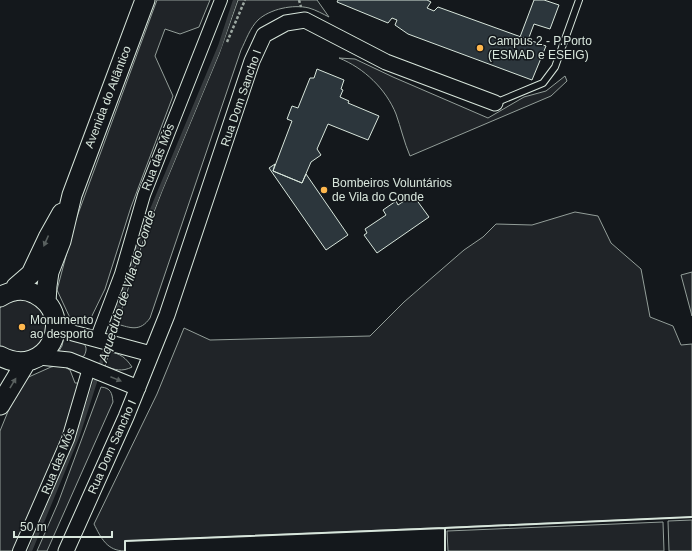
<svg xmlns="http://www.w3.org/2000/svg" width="692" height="551" font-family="Helvetica,sans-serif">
<rect width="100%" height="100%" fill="#14181c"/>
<path fill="#202428" stroke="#939e99" d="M157,0H210L199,27L180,34L165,29L155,56L173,96L131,207L105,289L88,324L70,318L57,290L75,222Z
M238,0H317L329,17C323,14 316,10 309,8C293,4 270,9 258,20C250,28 246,40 241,50L150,318C140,332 131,328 117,324L144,238L162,191L219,54Z
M339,58L355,59L393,77L488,118L524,97L546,91L565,76L567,81L551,96L410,156C404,142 401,128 396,114C386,89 364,68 339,58Z
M575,212L598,216L611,243L641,269L650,317L673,326L681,345L692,344V517L125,541V551C107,551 101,538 94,524L157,394L184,328L210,340L370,336L404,302L464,250L483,237L496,224L532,225Z
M692,272V316L681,275Z
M21,298L39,305L50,330L35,353H7L0,347V308C6,302 13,300 21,298Z
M64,337C75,340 92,341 84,356L78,358L57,354L62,346Z
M109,352C120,353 126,358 132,367C122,372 115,370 105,366Z
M61,365L70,370L75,383H79L65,435L13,551H0V431L16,392L22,380L51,367Z
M101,387C111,388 112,393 113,402L47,551H37L58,503Z
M692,520V551H669L668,521Z
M663,522L664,551H448L447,531Z"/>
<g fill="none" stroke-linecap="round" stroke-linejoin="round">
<path stroke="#363b3e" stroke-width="4" d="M99,369L141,236L220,46L235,0
M30,551L78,435L97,376"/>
</g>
<path fill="#2c363c" stroke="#d8e6dc" d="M338,0H427L431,2L427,8L434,11L438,7L546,46L532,80L408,34L395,25L397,20L392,18L388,23L337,2Z
M534,0H544L559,5L550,29L534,24L528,40L520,37Z
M317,69L344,80L341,89L343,90L340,97L349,101L348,103L379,116L368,140L328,124L317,149L321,155L311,162L302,183L273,171L292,121L287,119L292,106L298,108L310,78H314Z
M275,164L273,171L302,183L306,174L348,235L326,250L269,168Z
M413,195L429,217L377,253L364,235L367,233L365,229L386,215L383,210L396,201L398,205Z"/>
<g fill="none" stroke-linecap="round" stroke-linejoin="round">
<defs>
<path id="service" d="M495,103L543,83L555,67L579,0"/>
<path id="minor" d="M96,340L121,274L144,195L221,0
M19,551L68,439L89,368"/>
<path id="tertiary" d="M55,321L73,333L151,354
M39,357L69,360L138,388
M66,551L126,417L167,315L252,61L264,35L286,23L305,20L386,62L495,103"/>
<path id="primary" d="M14,291L16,287L31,274L48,238L62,213
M0,297C11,290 24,288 35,294C78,316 47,381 0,356
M46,302L47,286L49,272L61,241L72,195L145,0
M0,405L26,362"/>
</defs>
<use href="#service" stroke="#d8e6dc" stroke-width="8"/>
<use href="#minor" stroke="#d8e6dc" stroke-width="14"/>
<use href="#tertiary" stroke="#d8e6dc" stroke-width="17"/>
<use href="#primary" stroke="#d8e6dc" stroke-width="21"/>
<path stroke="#9da8a2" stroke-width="2.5" stroke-dasharray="3 2" stroke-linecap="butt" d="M299,0L301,7
M227,42L245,0"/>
<use href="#service" stroke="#14181c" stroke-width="6"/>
<use href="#minor" stroke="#14181c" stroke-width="12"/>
<use href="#tertiary" stroke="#14181c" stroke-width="15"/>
<use href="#primary" stroke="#14181c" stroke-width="19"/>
<path stroke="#d8e6dc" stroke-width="2" d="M125,551V541L445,528
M445,551V528L692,517"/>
</g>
<defs><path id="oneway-solid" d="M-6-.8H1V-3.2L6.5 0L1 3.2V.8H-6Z"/></defs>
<g fill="#59605f">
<use href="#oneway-solid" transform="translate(46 241) rotate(114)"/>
<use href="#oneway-solid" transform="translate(116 379) rotate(22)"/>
<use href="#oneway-solid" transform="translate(13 383) rotate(-59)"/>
</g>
<g fill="#ffb74d" stroke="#14181c" stroke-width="1.5">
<circle cx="480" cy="48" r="4"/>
<circle cx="324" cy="190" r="4"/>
<circle cx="22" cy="327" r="4"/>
</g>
<g text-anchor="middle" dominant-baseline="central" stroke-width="3" stroke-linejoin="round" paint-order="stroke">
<g font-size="12" fill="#d8e6dc" stroke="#14181c" text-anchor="start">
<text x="488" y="41">Campus 2 - P.Porto<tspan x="488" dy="14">(ESMAD e ESEIG)</tspan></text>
<text x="332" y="183">Bombeiros Voluntários<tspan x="332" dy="14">de Vila do Conde</tspan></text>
<text x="30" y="320">Monumento<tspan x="30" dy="14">ao desporto</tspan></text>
</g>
<g font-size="12" fill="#d8e6dc" stroke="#14181c">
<text transform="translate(108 97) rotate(-69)">Avenida do Atlântico</text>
<text transform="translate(241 98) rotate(-71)">Rua Dom Sancho I</text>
<text transform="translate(158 157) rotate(-69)">Rua das Mós</text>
<text transform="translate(112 447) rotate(-66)">Rua Dom Sancho I</text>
<text transform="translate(58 461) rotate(-68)">Rua das Mós</text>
</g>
<g font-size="13" font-style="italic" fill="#d8e6dc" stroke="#14181c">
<text transform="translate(127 286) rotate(-72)">Aqueduto de Vila do Conde</text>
</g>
</g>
<path d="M14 531v6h98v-6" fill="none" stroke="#d8e6dc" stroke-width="2"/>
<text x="20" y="531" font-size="12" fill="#d8e6dc" stroke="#14181c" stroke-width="3" paint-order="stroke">50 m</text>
</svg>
